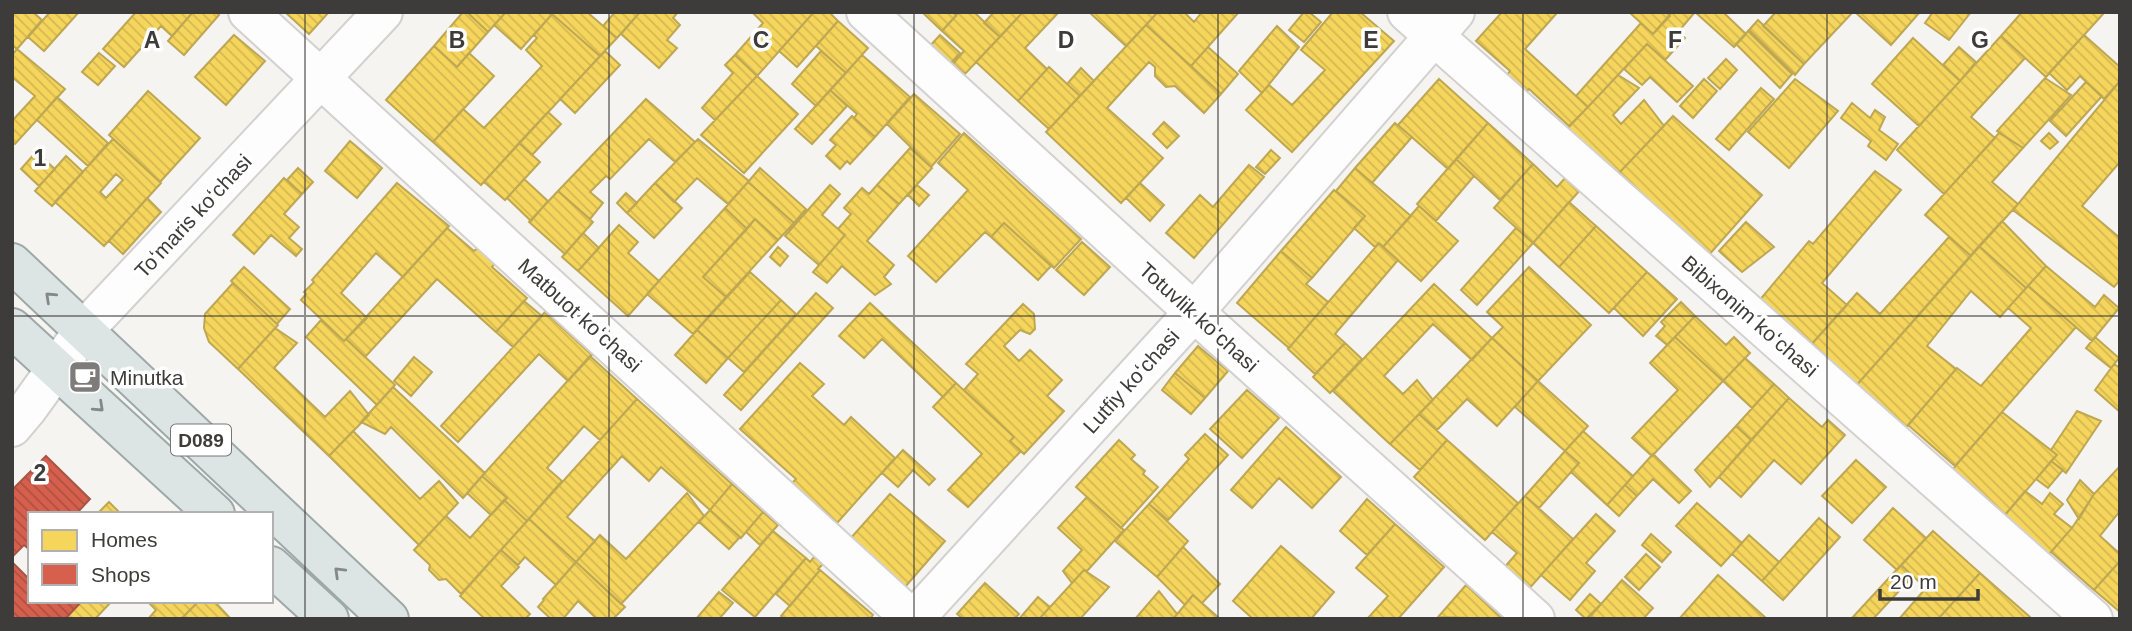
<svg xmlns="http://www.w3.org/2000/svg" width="2132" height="631" font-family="Arial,sans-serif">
<defs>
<pattern id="homes-back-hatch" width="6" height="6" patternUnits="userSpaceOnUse" patternTransform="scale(1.75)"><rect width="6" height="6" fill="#f6d55c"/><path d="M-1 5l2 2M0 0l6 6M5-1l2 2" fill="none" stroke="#d4b851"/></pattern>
<pattern id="shops-back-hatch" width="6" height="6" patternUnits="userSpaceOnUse" patternTransform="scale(1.75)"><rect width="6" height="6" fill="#d6604d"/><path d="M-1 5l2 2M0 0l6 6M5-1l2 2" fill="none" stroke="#af5041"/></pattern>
</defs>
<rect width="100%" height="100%" fill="#f5f4f1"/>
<path fill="url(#homes-back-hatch)" stroke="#bea752" stroke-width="2" fill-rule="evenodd" d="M12,12H33L42,20L17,49L12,45Z
M50,12H79L44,51L28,37Z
M136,12H193L172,36L161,26L124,67L103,49Z
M193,12H216L219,15L184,55L168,41Z
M285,12H329L309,34Z
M463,12H467L488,32L457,67L434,46Z
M467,12H506L488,32Z
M506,12H554L521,49L494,25Z
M554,12H587L617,38L600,56L552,14Z
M615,12H640L617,38L603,26Z
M640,12H678L673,18L680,25L667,40L677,48L659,68L621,34Z
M756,12H814L757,76L735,55L763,23L754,14Z
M814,12H829L838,21L797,67L779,51Z
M922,12H953L956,16L942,31Z
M959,12H974L1000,37L965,74L953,64L964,51L942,31Z
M994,12H1023L1000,37L984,23Z
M1023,12H1059L1025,48L1047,69L1018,101L976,62Z
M1089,12H1158L1126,46Z
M1158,12H1184L1194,22L1202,12H1239L1191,66L1146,25Z
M1304,12H1309L1321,22L1304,42L1289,30Z
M1333,12H1360L1394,41L1292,152L1246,110L1269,85L1292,105L1325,70L1301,50Z
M1502,12H1554L1556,14L1525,49L1588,107L1569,126L1529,89L1525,93L1507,75L1510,71L1476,41Z
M1629,12H1666L1670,16L1653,34Z
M1672,12H1695L1678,32L1685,38L1665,60L1647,44L1588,107L1576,96L1641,23L1653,34Z
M1695,12H1723L1746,34L1734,47Z
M1776,12H1853L1804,64L1763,26Z
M1855,12H1920L1891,45Z
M1933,12H1971L1949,40L1925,23Z
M2022,12L2067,13H2104L2046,77L2001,36Z
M552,14L600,56L481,185L433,142L463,109L484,128L542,66L526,50L537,38L534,35Z
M1758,20L1804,64L1795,75L1749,30Z
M838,21L868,48L846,73L816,46Z
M1146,25L1221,94L1204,113L1175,86L1166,87L1155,76V67L1149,62L1107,108L1163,158L1121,203L1046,132Z
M1277,26L1299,47L1262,93L1239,71Z
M1748,31L1792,74L1780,88L1736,44Z
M234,35L265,61L226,105L195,77Z
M940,35L960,53L949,65L929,47Z
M2084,35L2120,67V81L2104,99L2080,76L2067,90L2049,73Z
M2001,36L2025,58L1971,117L1995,138L1944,194L1897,150Z
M1913,38L1960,81L1919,126L1872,84Z
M1647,44L1693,86L1677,102L1650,77L1642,85L1624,69Z
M434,46L457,67L469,53L494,76L433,142L386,100Z
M1208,47L1238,74L1221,94L1191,66Z
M1959,47L1976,62L1960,81L1943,65Z
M17,49L65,89L15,144L12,142V121L35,96L12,77V55Z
M605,51L620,65L575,113L560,99Z
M821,51L846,73L816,106L792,84Z
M99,53L115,66L98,85L82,72Z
M735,55L757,76L715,120L702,108L733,73L725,65Z
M862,55L910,97L875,137L854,118L857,114L830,90Z
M1726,59L1737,70L1720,89L1708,78Z
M1049,67L1080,96L1049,129L1018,101Z
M1081,68L1094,81L1080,96L1067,84Z
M1618,75L1639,88L1613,115L1621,124L1644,100L1664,126L1616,176L1567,129Z
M757,76L798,114L744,173L701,135Z
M2045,78L2071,95L2023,148L1997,131Z
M1439,79L1488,123L1448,169L1398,125Z
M1704,79L1717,91L1693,118L1680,106Z
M1795,79L1838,111L1789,168L1748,132Z
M2120,81V162L2082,206L2120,238V280L2114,287L2013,210Z
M2086,82L2102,96L2066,136L2050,121Z
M1761,88L1774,99L1729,150L1716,139Z
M830,90L847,106L812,144L795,129Z
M148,91L200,138L160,182L109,135Z
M914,94L960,134L931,167L887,124Z
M57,97L108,143L88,166L37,120Z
M646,99L695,142L675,162L649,139L610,179L606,176L590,192L603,203L590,219L558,191Z
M1852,103L1870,118L1875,110L1885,117L1879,130L1898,144L1886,160L1868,146L1871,141L1841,118Z
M548,112L561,124L532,155L519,143Z
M852,116L875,137L850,164L847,161L840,169L826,156L836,145L830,140Z
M1673,116L1762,195L1708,256L1619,173Z
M1164,122L1179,136L1167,148L1153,134Z
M1395,123L1412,137L1372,183L1355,168Z
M1488,123L1533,164L1500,200L1456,159Z
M964,133L1081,239L1054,268L1004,223L991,237L985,232L936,282L908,256L968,190L938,163Z
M1999,133L2023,148L1992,182L2018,204L1971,256L1925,215Z
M2049,133L2058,142L2050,149L2041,141Z
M113,139L161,183L104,246L55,202ZM116,174L123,180L106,198L100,192Z
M698,139L749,181L728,204L697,178L674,202L655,183Z
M350,141L382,168L357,198L325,171Z
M519,143L540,162L505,200L484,182Z
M910,148L932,168L899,204L877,185Z
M1271,150L1280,158L1265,174L1256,167Z
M36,152L55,169L39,186L21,169Z
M66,156L83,172L52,206L35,191Z
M1456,159L1474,176L1436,221L1417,204Z
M1533,164L1557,187L1567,176L1581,189L1533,243L1494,208Z
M1249,165L1264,177L1194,258L1166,233L1200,195L1213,207Z
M298,168L313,182L302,194L287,180Z
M760,168L806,209L794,223L748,182Z
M1355,168L1411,216L1383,247L1379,243L1375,247L1354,228L1365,216L1336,191Z
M1875,171L1901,190L1822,283L1847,305L1810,346L1759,301L1809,241L1813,244Z
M284,178L302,194L284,214L299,227L289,238L302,249L296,256L271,235L254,254L233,235Z
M524,179L548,201L531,221L507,198Z
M748,182L794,223L778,240L755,219L747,229L725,208Z
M397,183L449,226L403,277L376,253L341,293L367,318L344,341L301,300L306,294L304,292L314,282L312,280Z
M655,183L682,208L654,238L627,213Z
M1140,183L1164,205L1150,221L1126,198Z
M830,185L840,194L822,215L845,235L819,265L785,236Z
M877,185L899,204L867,241L894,265L884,277L891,284L875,295L842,266L827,283L813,272L845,235L838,229L851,214L844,208L862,188L869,194Z
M917,185L929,195L919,206L908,195Z
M1334,190L1365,216L1312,278L1281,251Z
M558,191L593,222L565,254L529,222Z
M626,193L637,203L627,213L617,203Z
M147,198L161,212L123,254L109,241Z
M1569,202L1596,226L1559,267L1533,243Z
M1419,206L1458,241L1421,281L1383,247Z
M725,208L747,229L703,277L726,297L693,334L647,294Z
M755,219L778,240L726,297L703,277Z
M2002,221L2046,266L2026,288L1979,246Z
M1746,222L1774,247L1742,272L1719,251Z
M1004,223L1051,266L1038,280L991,237Z
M619,225L638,242L628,253L659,281L628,316L578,271Z
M1596,226L1647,272L1609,313L1559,267Z
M447,228L474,251L479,247L496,262L492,267L527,298L496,332L437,279L365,357L346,339Z
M1516,228L1533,243L1477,305L1461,290Z
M583,233L599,248L578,271L562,257Z
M1949,237L1971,256L1855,387L1809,347L1857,293L1880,314Z
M1082,242L1110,267L1084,295L1056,270Z
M1379,243L1398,260L1335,334L1345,343L1315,374L1288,349Z
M1979,246L2026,288L2000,317L1971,291L1927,346L1956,369L1905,429L1855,387Z
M778,247L788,256L780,266L770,257Z
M1281,251L1312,278L1306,284L1328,302L1289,348L1237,303Z
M2046,266L2095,307L2104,295L2119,308L2092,341L2028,286Z
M244,267L290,309L277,324L231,281Z
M1529,267L1591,325L1538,381L1492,338L1503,327L1487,312Z
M750,272L781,300L728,358L697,330Z
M1647,272L1677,299L1643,336L1614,308Z
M233,283L278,325L238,369L209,342L204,328L205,314Z
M1434,284L1492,338L1472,360L1433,324L1384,376L1403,394L1417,380L1433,400L1390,444L1333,391Z
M2028,286L2076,327L1955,466L1908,425L1957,368L1981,386L2031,328L2008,308Z
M816,293L833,308L741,410L724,395Z
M781,300L796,314L744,372L728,358Z
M524,301L542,316L513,347L496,332Z
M1681,302L1695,316L1667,345L1656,336L1665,326L1661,322Z
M870,303L956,383L943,397L882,339L864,358L839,336Z
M1023,304L1034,314L1035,329L1030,334L1020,330L1004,346L1019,361L1030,350L1062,380L1047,396L1064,411L1024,454L1010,441L1014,437L964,390L978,374L966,364Z
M545,312L592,355L568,381L539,354L458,442L441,426Z
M1695,316L1726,345L1734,337L1750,353L1723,381L1675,337Z
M321,320L344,341L346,339L395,385L377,405L306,337Z
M275,328L297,343L274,368L325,417L350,391L369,415L329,456L238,369Z
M697,330L728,358L706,383L675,355Z
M1675,337L1723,381L1652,456L1632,438L1678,390L1650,363Z
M2095,337L2119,358L2111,368L2086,348Z
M1492,338L1538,381L1497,426L1467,399L1437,430L1419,414Z
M1345,343L1362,359L1330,393L1313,377Z
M1198,346L1228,371L1205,398L1175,373Z
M590,356L637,399L600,440L584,426L547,468L562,481L527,521L504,500L507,498L482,476Z
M414,357L432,372L411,396L394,381Z
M1745,358L1774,384L1752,408L1723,381Z
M800,363L824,384L812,396L844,425L851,417L895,458L837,523L823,510L811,509L808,497L792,483L796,479L740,429Z
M2114,364L2120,368V412L2095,390Z
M1175,373L1205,398L1191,414L1162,390Z
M1538,381L1588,426L1565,451L1515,407Z
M956,383L1014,437L1010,441L1021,451L968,507L948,490L982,454L933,407Z
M1774,384L1789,398L1751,440L1736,426Z
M393,387L485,473L463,498L391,427L385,434L361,422Z
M1247,390L1279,418L1242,458L1210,429Z
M1789,398L1822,427L1828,420L1845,435L1801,484L1774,460L1741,497L1719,477Z
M637,399L732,484L710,510L661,467L649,481L622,456L567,517L595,541L576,562L529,519Z
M2077,411L2101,421L2066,473L2051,461L2057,455L2051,450Z
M2002,412L2057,455L2005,515L1952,470Z
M1419,414L1447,440L1420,470L1390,444Z
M1736,426L1751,440L1710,487L1695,470Z
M1286,427L1341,477L1312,508L1279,478L1252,508L1231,490Z
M353,431L420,499L439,481L458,503L419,545L329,456Z
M1583,431L1633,476L1607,505L1571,472L1579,463L1565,451Z
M1205,434L1228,455L1168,520L1149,504L1189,459L1185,455Z
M1119,440L1135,455L1131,459L1145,471L1143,474L1158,487L1121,528L1076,487Z
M1447,440L1518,503L1485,540L1414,477Z
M903,450L935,479L929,485L913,470L898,487L882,473Z
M1565,451L1579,463L1539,508L1525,496Z
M1653,454L1691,491L1679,503L1653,479L1637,496L1625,485Z
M1856,460L1886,487L1852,523L1822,496Z
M2051,461L2063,470L2048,488L2036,479Z
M2120,466V511L2100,536L2120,554V561L2094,590L2051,552L2072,528L2094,494Z
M482,476L507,498L491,515L467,493Z
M2080,480L2094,494L2079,519L2067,500Z
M732,484L763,512L741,538L710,510Z
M1625,485L1637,496L1619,516L1607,505Z
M2025,491L2042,504L2050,493L2063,504L2054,514L2072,528L2044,560L1998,523Z
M687,493L704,516L621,604L576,562L600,535L626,559Z
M890,494L945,541L905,587L850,539Z
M1525,496L1573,539L1527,591L1503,569L1517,553L1492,532Z
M1087,497L1124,530L1087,571L1084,570L1072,583L1063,571L1082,550L1058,528Z
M1367,499L1395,524L1367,555L1340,531Z
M504,500L527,521L461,594L446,579L439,580L429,570L430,565L414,550L446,516L470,538Z
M109,502L121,514H97Z
M1697,503L1742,543L1721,566L1676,526Z
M1149,504L1188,541L1157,577L1115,541Z
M1893,508L1926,538L1897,570L1864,540Z
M710,510L740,537L729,549L699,522Z
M763,512L778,525L760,545L746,532Z
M1596,514L1615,531L1586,563L1595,571L1570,600L1541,575Z
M1819,518L1840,537L1783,600L1762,581Z
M529,519L576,562L556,585L525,557L518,565L501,550Z
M1395,524L1444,567L1398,619H1367L1388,596L1356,568Z
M773,531L806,558L755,617L722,590Z
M1933,531L1980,573L1938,619H1899L1926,588L1901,565Z
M1651,534L1671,552L1662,562L1642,545Z
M1749,535L1779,562L1762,581L1732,554Z
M1281,546L1334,592L1311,619H1253L1233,601Z
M1183,547L1220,584L1202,603L1193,595L1185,605L1157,577Z
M501,550L519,567L501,586L530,614L525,619H485L460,596Z
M1646,554L1660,567L1639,590L1625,577Z
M814,557L823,564L818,569L820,570L790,606L776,594L806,558L810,562Z
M2120,561V612L2094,590Z
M576,562L625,607L613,619H597L578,601L563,619H551L538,607L544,600L543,599Z
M1901,565L1913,576L1873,619H1851Z
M820,570L873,615L870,619H784L781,616Z
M1084,570L1109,587L1080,619H1039Z
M1980,573L2030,617L2029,619H1938Z
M1718,575L1767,619H1679Z
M1622,580L1653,608L1643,619H1588Z
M985,583L1019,614L1014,619H963L957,614Z
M1466,585L1503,619L1438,617Z
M1159,591L1177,614L1173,619H1135Z
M719,592L733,603L719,619H696Z
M1590,594L1601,604L1586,619L1576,610Z
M1193,595L1220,619H1173Z
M1038,597L1050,607L1039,619H1019Z
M82,601H112L95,619H65Z
M147,601H199L181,619H148L156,610Z
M199,601H214L231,619H181Z"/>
<path fill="url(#shops-back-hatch)" stroke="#a85547" stroke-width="2" d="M46,456L90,499L76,514H30V550L24,545L12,557V490Z
M12,562L30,580V601H82L65,619H12Z"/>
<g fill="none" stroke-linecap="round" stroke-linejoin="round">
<defs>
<path id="minor" d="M248,12L912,619
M866,12L1194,312L1535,619
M1407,12L2093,619
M12,427L28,408L84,330L383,12
M914,619L1194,312L1455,12"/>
<path id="major" d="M12,263L389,619
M12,328L215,514
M271,566L329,619"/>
</defs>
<use href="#minor" stroke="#d2d1cf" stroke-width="42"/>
<use href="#major" stroke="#9da9a8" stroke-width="42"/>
<use href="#minor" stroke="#fefdfd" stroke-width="38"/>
<use href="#major" stroke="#dde5e4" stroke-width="38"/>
</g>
<defs><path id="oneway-chevron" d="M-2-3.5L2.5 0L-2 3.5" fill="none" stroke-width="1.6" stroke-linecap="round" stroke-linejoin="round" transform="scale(1.75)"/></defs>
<g stroke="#858886">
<use href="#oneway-chevron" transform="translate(50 297) rotate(-137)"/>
<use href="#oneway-chevron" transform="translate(99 407) rotate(43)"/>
<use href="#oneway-chevron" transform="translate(339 572) rotate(-136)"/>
</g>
<path fill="none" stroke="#3d3c3a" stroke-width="2" stroke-opacity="0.55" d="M305,12V619M609,12V619M914,12V619M1218,12V619M1523,12V619M1827,12V619M12,316H2120"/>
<defs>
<symbol id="cafe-square" viewBox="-11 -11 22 22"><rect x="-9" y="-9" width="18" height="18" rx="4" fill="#7d7c7a" stroke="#fff"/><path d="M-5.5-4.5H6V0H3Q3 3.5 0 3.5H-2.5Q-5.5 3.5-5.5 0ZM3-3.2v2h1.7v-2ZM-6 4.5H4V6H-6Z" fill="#fff"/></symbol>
</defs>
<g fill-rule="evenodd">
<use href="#cafe-square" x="66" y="358" width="38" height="38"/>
</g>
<g text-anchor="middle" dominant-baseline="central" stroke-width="7" stroke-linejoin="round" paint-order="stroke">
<rect fill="#fff" stroke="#777675" stroke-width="2" x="171" y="424.5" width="60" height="31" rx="5"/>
<g font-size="19" font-weight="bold" fill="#3d3c3a">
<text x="201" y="440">D089</text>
</g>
<g font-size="21" fill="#3d3c3a" stroke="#fff">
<text transform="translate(193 216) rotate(-47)">Toʻmaris koʻchasi</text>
<text transform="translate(580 315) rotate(42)">Matbuot koʻchasi</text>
<text transform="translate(1750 316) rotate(41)">Bibixonim koʻchasi</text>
<text transform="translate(1199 317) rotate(42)">Totuvlik koʻchasi</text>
<text transform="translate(1131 381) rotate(-48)">Lutfiy koʻchasi</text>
</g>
<g font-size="21" fill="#3d3c3a" stroke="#fff" text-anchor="start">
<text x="110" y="377">Minutka</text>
</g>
</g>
<g font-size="23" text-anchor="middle" font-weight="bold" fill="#3d3c3a" stroke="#fff" stroke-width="7" stroke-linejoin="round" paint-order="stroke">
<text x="152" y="48">A</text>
<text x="457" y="48">B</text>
<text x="761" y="48">C</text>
<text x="1066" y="48">D</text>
<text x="1371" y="48">E</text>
<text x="1675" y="48">F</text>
<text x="1980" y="48">G</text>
<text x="40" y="166">1</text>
<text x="40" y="481">2</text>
</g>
<rect width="2132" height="631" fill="none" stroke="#3d3c3a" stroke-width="28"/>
<rect x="28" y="512" width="245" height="91" fill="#ffffff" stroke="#b1b1b0" stroke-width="2"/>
<rect x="42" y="530" width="35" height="21" fill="#f6d55c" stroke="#b1b1b0" stroke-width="2"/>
<text x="91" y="547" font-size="21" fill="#3d3c3a">Homes</text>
<rect x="42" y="564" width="35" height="21" fill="#d6604d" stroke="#b1b1b0" stroke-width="2"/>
<text x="91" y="582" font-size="21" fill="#3d3c3a">Shops</text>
<path d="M1880 589v10h98v-10" fill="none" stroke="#3d3c3a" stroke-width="3.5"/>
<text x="1890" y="589" font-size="21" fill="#3d3c3a" stroke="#ffffff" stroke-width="5" paint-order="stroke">20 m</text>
</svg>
